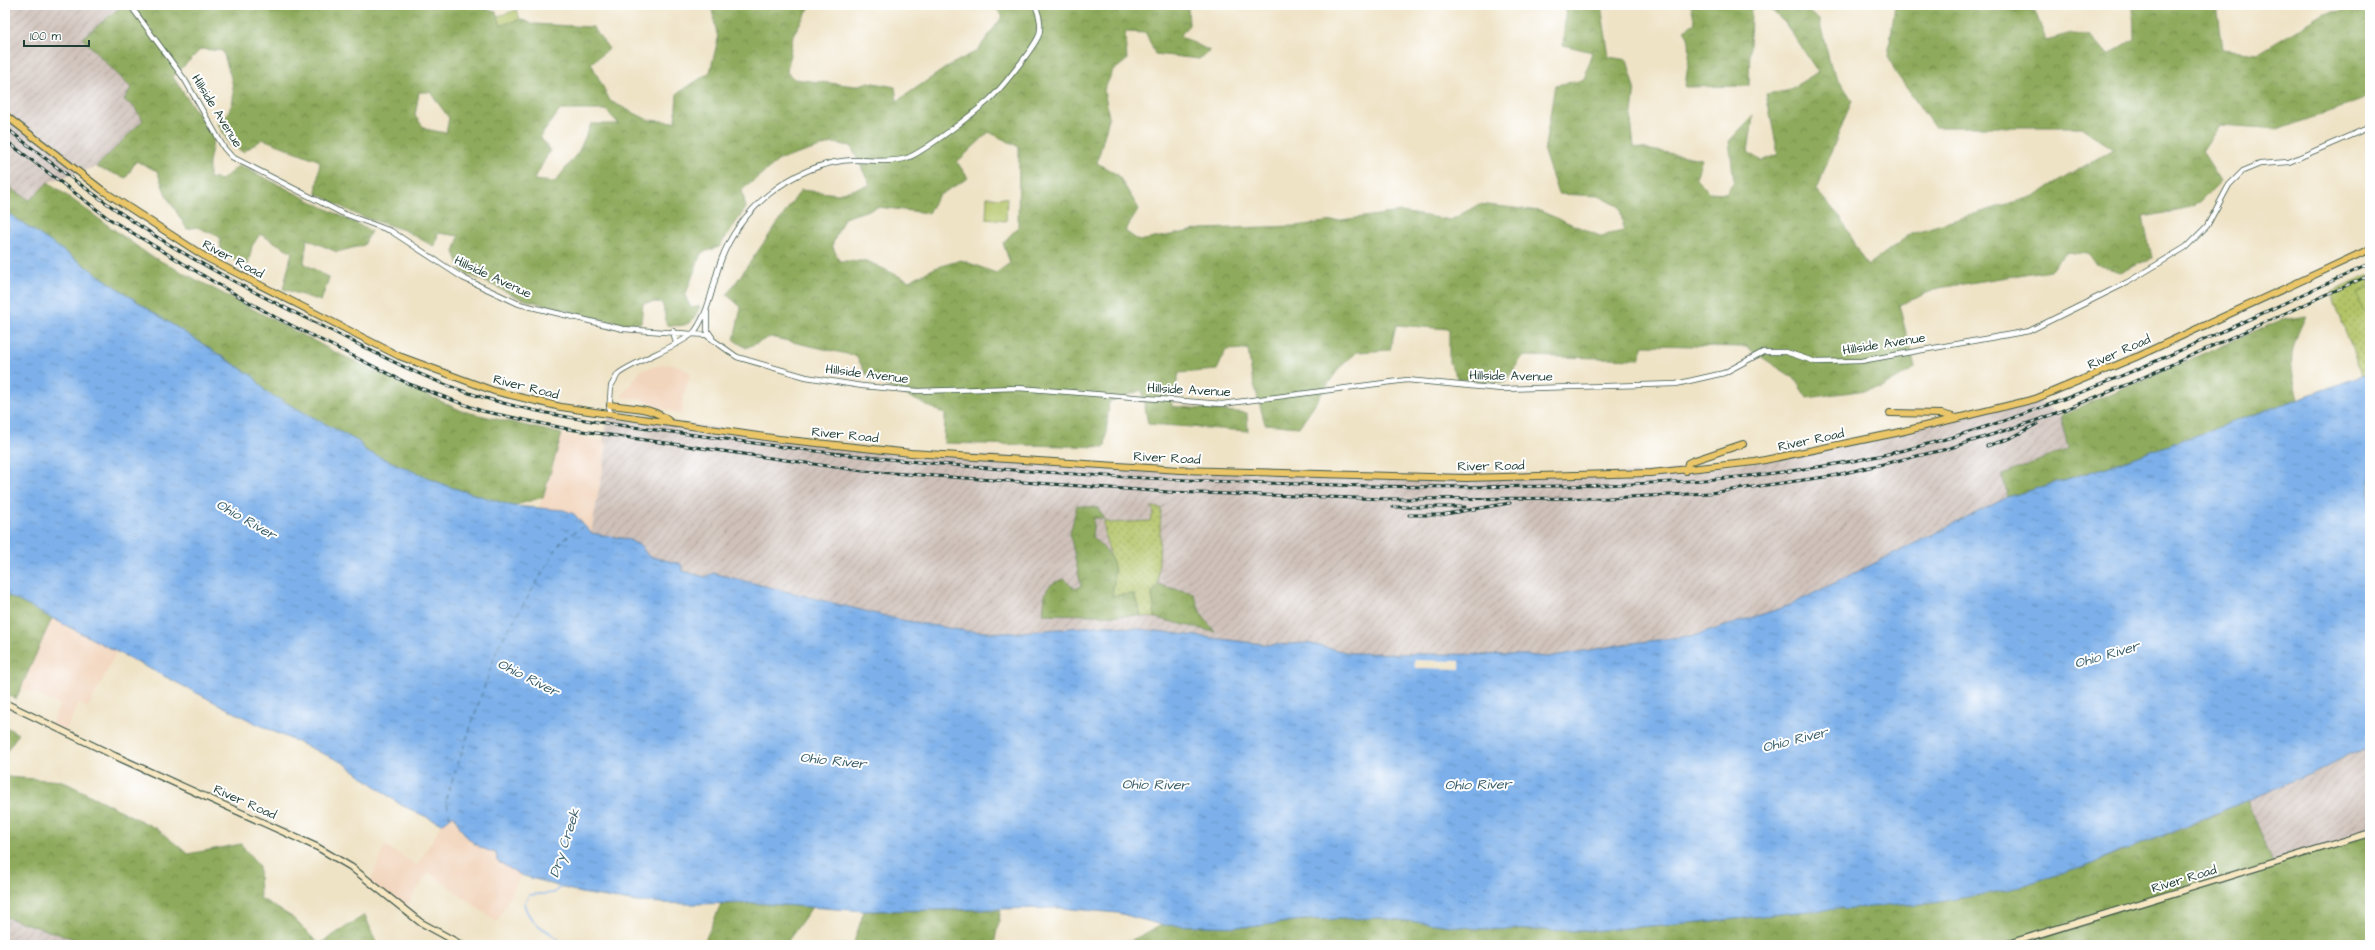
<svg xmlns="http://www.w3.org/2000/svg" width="2375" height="950" font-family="'Architects Daughter',sans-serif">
<defs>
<pattern id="industrial-furrows" width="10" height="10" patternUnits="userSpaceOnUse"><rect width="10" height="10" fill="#cfc1ba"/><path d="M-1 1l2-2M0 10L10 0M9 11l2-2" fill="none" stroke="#a79e98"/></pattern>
<pattern id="grass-dots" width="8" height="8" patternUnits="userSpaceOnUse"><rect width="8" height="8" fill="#b3c467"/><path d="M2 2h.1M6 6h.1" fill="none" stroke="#91a056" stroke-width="1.8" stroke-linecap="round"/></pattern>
<pattern id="forest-crowns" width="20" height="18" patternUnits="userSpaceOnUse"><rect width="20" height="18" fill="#8eaa5c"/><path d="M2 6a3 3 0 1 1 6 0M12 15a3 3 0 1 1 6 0" fill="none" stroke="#738c4d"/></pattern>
<pattern id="water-ripples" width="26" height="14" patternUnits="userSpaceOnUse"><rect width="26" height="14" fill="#7db0ea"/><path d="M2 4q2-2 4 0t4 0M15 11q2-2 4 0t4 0" fill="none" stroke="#6690be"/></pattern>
</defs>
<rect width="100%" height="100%" fill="#fff"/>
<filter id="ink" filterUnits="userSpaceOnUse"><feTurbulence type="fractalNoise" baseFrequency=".025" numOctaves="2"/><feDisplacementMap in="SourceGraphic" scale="8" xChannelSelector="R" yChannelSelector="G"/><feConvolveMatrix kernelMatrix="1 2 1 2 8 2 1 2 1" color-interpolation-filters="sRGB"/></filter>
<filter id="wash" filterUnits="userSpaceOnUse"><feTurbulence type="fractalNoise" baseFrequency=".012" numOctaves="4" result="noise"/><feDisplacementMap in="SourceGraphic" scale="16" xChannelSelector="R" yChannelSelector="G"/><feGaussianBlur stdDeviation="0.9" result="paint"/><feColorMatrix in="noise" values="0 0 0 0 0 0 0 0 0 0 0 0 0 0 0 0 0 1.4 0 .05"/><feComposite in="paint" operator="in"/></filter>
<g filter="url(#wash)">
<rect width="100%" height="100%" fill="#efe3c6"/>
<path fill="#f2d5bd" d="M665,364L679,366L688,371L690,375L683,399V415L652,405L640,399L621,397L641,370Z
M562,434L603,441L607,445L591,533L574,514L539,508Z
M52,618L117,651L88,708L79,703L65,732L50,725L60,705L21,687Z
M454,815L462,833L482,849L496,853L498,861L521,875L497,922L429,872L404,910L370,882L385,846L417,865L442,824Z"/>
<path fill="url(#industrial-furrows)" d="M5,5H123L82,38L131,88L124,100L134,107L143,120L96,167L48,182L30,200L5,185Z
M2035,399L2061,415L2068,449L2003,475L2008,497L1788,606L1697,635L1625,644L1547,657L1525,655L1350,653L1307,643L1270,645L966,631L901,620L713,573L705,577L695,574L683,571L681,564L648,556L641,546L627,539L591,533L607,445L603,441L609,413L847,446L1180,470L1393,477L1651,473L1755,462Z
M2370,749V833L2273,863L2247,800L2311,774L2351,753Z
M5,917L93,945H5Z"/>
<path fill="url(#grass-dots)" stroke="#69804e" d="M2370,275V373L2362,376L2331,292Z
M1151,507L1161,508L1158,585L1152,594L1155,618L1141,616L1134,594L1111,598L1115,571L1105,537L1104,518L1109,523L1150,521L1154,511Z"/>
<path fill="url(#forest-crowns)" stroke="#567448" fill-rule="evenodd" d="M123,5H486L485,9L496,12L501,25L520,19L533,24L593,27L609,49L591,63L610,101L648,120L675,122L677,94L710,72L718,39L711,5H811L793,35L787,72L794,79L856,86L869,82L895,87L897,101L950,65L977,51L1003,16L992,5H1150L1188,8L1189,25L1180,36L1210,51L1199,59L1155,54L1146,33L1125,32L1127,60L1113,71L1104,90L1109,118L1097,163L1118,175L1139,209L1125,231L1139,241L1202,229L1296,226L1401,212L1451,220L1479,204L1540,211L1600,236L1624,231L1620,207L1599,196L1558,194L1544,152L1555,85L1584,80L1592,52L1563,45L1566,5H1601L1609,57L1627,60L1635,88L1631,120L1634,147L1702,159L1696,178L1709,192L1726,193L1734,181L1729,141L1753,116L1748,152L1761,161L1778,154L1766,94L1787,91L1818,72L1785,23L1766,5H1800L1819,20L1831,67L1852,100L1816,190L1841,218L1867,266L1912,233L2034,196L2113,149L2081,127H1934L1896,73L1888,56L1895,5H1995V9L2035,11L2046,40L2068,34L2091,35L2108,55L2134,39L2133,5H2216L2222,49L2259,53L2325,13L2370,7V97L2280,129L2220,125L2202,151L2221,181L2201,201L2182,210L2143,217L2152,258L2121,272L2100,266L2087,254L2066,252L2050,270L1939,288L1899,305L1915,368L1881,388L1807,398L1794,378L1746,347L1644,345L1639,359L1523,356L1504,383L1458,379L1449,362V329L1396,325L1390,350L1357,352L1339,368L1299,427L1265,424L1252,377L1248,349L1226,350L1217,370L1179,373L1171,406L1247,413L1248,431L1148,424L1142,390L1109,402L1105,447L944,443L945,414L868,377L856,356L770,337L746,348L734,340L741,307L727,295L801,190L838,194L870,185L851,146L833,143L779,160L742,190L746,208L719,247L701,253L685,296L691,308L700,306C692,325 687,327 667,325L662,302L643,303L641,323H616L522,299L462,271L454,252L459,236L438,233L435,247L404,230L357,215L316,193L320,161L263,139L243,152L230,145L217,123C245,102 230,79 223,51L201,49L173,77L214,138L209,162V178L222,180L239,165L371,231L364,245L337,252L307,239L304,263L329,278L321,301L283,289L292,252L260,234L252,246L248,265L221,255L220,237L197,227L187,229L166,195L157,171L136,161L126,178L96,167L143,120L134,107L124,100L131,88L82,38ZM419,92H430L449,118L446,133L425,129L415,116ZM560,110H606L619,124H591L579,151L555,182L534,180L550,150L540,137ZM989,132L1019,147L1018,227L1003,243L1010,263L996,273L961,260L935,268L909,281L867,261H839L832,245L844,218L878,207L928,213L938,196L968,178L957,162Z
M1691,5H1749L1751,11L1749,86L1685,87C1686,71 1695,42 1684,30L1695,23Z
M48,182L149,255L337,353L462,411L562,434L543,497L513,506L447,486L366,451L359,442L266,392L254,377L151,311L5,211V185L30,200Z
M2306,316C2288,352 2289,360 2298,399L2107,467L2008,497L2002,475L2068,449L2061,415L2281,320Z
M1077,505L1098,508L1104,518H1094L1092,537C1117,560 1117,564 1112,597L1116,595L1134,594L1141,616L1043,614C1046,592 1042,585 1065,579L1075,589L1081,586L1070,534Z
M1158,585L1193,593L1202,615L1215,632L1155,618L1152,594Z
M5,594L52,618L16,699L5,694Z
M5,726L18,734L5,754Z
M5,767L7,777L62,781L157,829L188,854L241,844L259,867L260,898L292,917L319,944L365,915L377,945H93L5,917Z
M2247,800L2273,863L2368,833L2370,945H1122L1162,925L1250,927L1302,920L1380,918L1480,929L1590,931L1736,919L1807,911L2091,864C2117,852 2143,843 2171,833C2196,824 2222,811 2247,800Z
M755,903L812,907L785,945H703L721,904Z
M1001,910L994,945H833H853L864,911Z"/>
<path fill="#b3c467" stroke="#69804e" d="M517,10L520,19L501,25L498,16Z
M987,197L1007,198L1006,221L986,219Z
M2370,286V314L2363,310L2357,293Z"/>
<path fill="url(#water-ripples)" stroke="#4e768f" d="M5,211L151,311L254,377L266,392L359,442L366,451L447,486L513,506L564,510L574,514L591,533L627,539L641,546L648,556L681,564L683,571L705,577L713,573L901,620L966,631L1010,633L1107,625L1270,645L1307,643L1350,653L1525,655L1547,657L1625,644L1697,635L1788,606L2008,497L2107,467L2370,373V749L2351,753L2311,774L2127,850H2121L2091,864L2008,890L1933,903L1807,911L1736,919L1589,931L1480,929L1380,918L1302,920L1250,927L1162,925L1118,913L1061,908L864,911L755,903L690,904L637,902L581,893L521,875L497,861L496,853C473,847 463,836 454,815L442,824L401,805L344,763L255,723L5,594Z"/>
<path fill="#efe3c6" d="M1414,660L1460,661V669L1415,668Z"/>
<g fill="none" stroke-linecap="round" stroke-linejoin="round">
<path stroke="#7db0ea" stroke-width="1.5" d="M561,886L554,893L529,895L524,904C532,931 553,928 562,945"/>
<path stroke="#3b606b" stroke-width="1" stroke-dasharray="5 4" stroke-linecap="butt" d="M450,817L446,799L498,647L562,540L584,526"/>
</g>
</g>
<g filter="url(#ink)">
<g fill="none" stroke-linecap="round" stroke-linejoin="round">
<defs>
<path id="tertiary" d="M130,5L185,80L224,148L232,157L342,213L391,231L463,278L519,304L623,329L706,335L737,357L806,377L862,386L918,391L1018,388L1222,404L1407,380L1501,389L1676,384L1724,373L1763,352H1786L1816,362L1861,361L2029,331L2128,282L2186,247L2207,226L2229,185L2243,171L2260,164L2289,162L2370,127
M707,312V330L712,337
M673,331L676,343
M609,413L611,386L618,374C633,362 688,342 695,331C709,311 712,288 719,266C728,238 746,213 769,194C792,175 825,160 855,160C872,160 891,163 907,158C924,152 974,113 989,100C1000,90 1034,48 1039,35C1042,25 1039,14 1035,5"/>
<path id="secondary" d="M5,703L115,756L317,847L351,867L420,922L462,945
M2004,945L2370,833"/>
<path id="primary" d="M5,115L102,190L207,258L399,356L494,391L561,407L779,439L911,453L1180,470L1466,478L1651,473L1755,462L1896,433L2035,399L2136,357L2370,249
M610,405C631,408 654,407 670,422
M1890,413L1942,414L1957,418
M1686,471L1688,463L1692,461L1743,444"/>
</defs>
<use href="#tertiary" stroke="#3e564a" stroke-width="6"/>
<use href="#secondary" stroke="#3e564a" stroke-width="8"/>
<use href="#primary" stroke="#3e564a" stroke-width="8"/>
<use href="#tertiary" stroke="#fff" stroke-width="4.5"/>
<use href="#secondary" stroke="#f7e8c3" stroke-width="5.5"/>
<use href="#primary" stroke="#ebc669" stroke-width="6"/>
<defs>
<path id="rail" d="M5,127C54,166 104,203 157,237C213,272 273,302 332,331C377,354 421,377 469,393C554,421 650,428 739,441C936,469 1137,480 1336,485C1411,488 1486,487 1561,486C1670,484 1776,478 1883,455C2054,417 2211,335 2370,264
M5,140L108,218L214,282L275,317L409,384L482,411L568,429L863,471L1168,492L1387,499L1608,498L1710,493L1832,476L1947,449L2041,419L2126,385L2370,275
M1987,446L2011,438L2037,424
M1393,507H1465
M1409,515H1440L1510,503"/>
</defs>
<use href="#rail" stroke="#1f3d34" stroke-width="3"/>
<use href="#rail" stroke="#fff" stroke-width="1.5" stroke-dasharray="4.5" stroke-linecap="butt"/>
</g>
</g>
<g text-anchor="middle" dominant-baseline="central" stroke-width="4" stroke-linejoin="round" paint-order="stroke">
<g font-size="13" fill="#1f3d34" stroke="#fff">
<text transform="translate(217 111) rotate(58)">Hillside Avenue</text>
<text transform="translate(233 259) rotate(28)">River Road</text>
<text transform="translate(493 277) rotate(25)">Hillside Avenue</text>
<text transform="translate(1884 344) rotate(-9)">Hillside Avenue</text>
<text transform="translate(2119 352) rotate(-24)">River Road</text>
<text transform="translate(867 374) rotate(7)">Hillside Avenue</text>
<text transform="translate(1511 376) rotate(1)">Hillside Avenue</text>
<text transform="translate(526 387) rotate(14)">River Road</text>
<text transform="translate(1189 390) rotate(3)">Hillside Avenue</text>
<text transform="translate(845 435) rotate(6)">River Road</text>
<text transform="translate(1811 440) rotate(-12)">River Road</text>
<text transform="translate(1167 458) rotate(3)">River Road</text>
<text transform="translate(1491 466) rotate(-1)">River Road</text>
<text transform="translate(245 802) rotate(24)">River Road</text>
<text transform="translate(2184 879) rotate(-17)">River Road</text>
</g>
<g font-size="14" font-style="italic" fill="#3b606b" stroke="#fff">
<text transform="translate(246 520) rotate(30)">Ohio River</text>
<text transform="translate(2107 655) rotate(-16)">Ohio River</text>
<text transform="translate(528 678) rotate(27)">Ohio River</text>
<text transform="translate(1795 740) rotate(-14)">Ohio River</text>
<text transform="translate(833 761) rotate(6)">Ohio River</text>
<text transform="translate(1155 785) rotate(1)">Ohio River</text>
<text transform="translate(1478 785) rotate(-1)">Ohio River</text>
<text transform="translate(565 843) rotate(-72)">Dry Creek</text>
</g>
</g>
<rect width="2375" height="950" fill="none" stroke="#fff" stroke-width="20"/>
<path d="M24 40v6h65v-6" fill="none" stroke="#1f3d34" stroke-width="2"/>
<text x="30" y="40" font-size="12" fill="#1f3d34" stroke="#ffffff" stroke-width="3" paint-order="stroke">100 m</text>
</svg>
